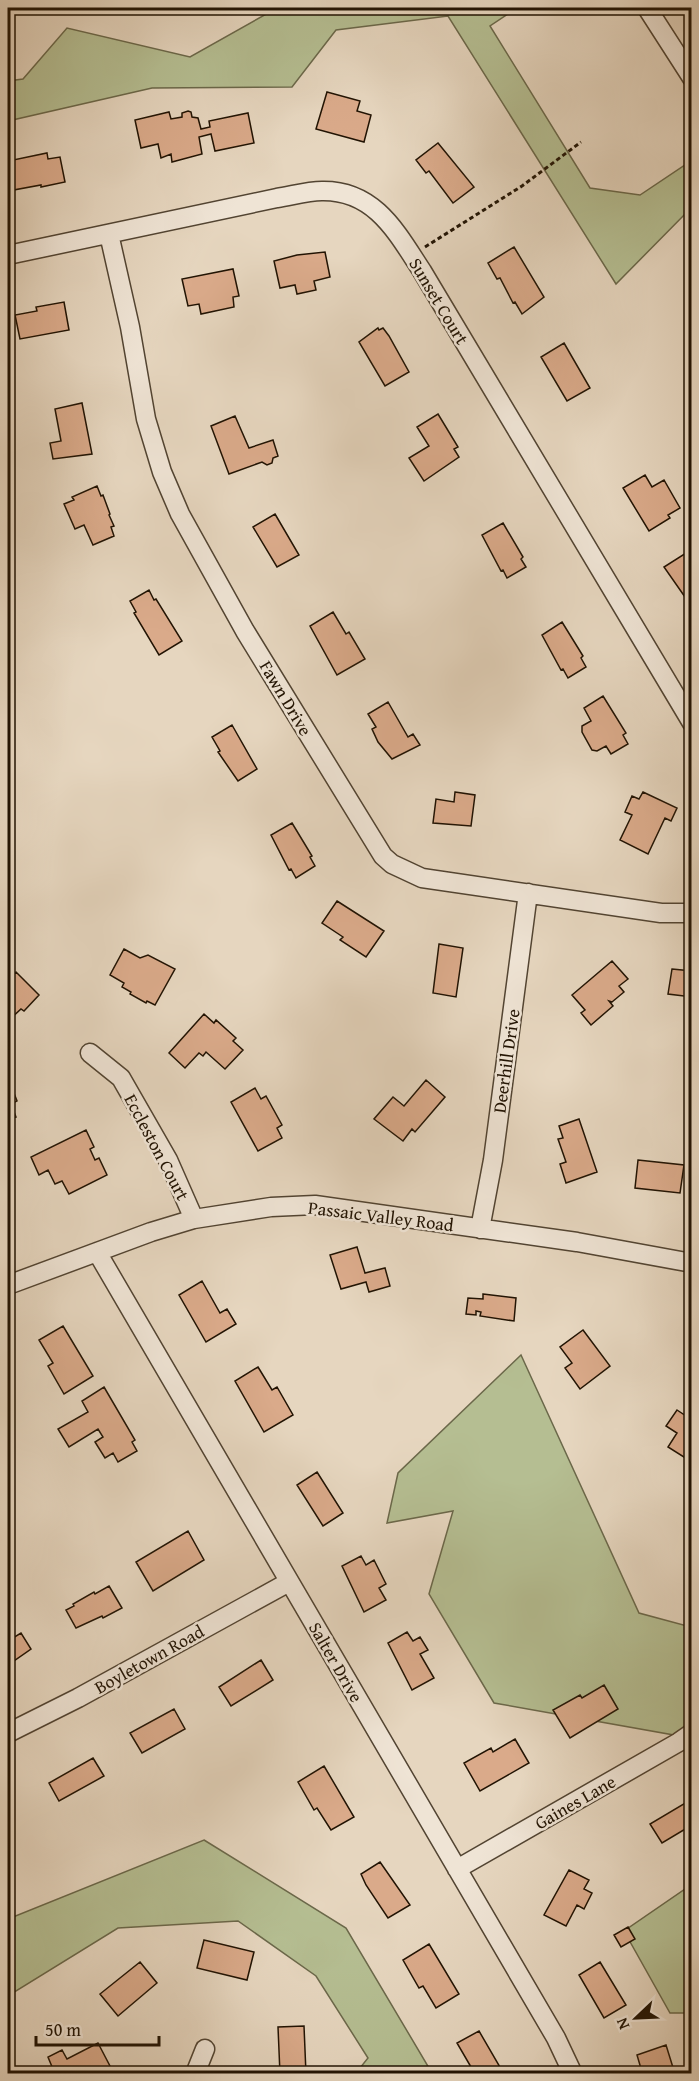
<svg xmlns="http://www.w3.org/2000/svg" width="699" height="2081" font-family="'Gentium Book Plus',serif">
<rect width="100%" height="100%" fill="#e6d6bf"/>
<filter id="stains"><feTurbulence type="fractalNoise" baseFrequency=".00333" numOctaves="4"/><feColorMatrix values="0 0 0 0 .2 0 0 0 0 .09 0 0 0 0 .02 0 0 0 .5 -.17"/></filter>
<radialGradient id="worn" r=".72"><stop offset=".6" stop-color="#630" stop-opacity="0"/><stop offset="1" stop-color="#630" stop-opacity=".3"/></radialGradient>
<path fill="#b5be92" stroke="#6b684a" stroke-width="1.5" d="M277,8H517L490,26L590,188L640,195L691,161V208L616,284L448,16L336,30L292,87L152,88L8,121V81L23,79L67,28L190,57Z
M521,1355L639,1613L691,1627V1738L494,1703L429,1594L453,1511L387,1523L398,1473Z
M204,1840L346,1928L432,2073H356L368,2058L316,1976L238,1921L118,1928L8,1996V1919Z
M691,1885V2013H670L624,1931Z"/>
<path fill="#daaa8a" stroke="#211303" stroke-width="1.5" d="M327,92L360,101L357,111L371,115L364,142L316,129Z
M188,111L191,112L192,117L198,118L201,129L210,127L209,121L248,113L254,143L215,151L211,134L199,137L202,154L172,162L171,154L161,158L158,144L141,148L135,120L169,112L171,119L182,117V113Z
M438,143L474,187L453,203L429,171L426,173L416,160Z
M47,153L48,159L60,157L65,182L41,187V185L8,191V166L14,165L13,160Z
M514,247L544,297L522,314L515,302L513,303L500,278L497,279L488,263Z
M325,252L330,277L314,281L316,290L297,294L295,285L280,288L274,261L297,255Z
M233,269L239,296L233,297L234,307L201,314L199,304L188,306L182,279Z
M64,302L69,330L20,339L15,315L37,311L36,307Z
M378,328L379,330L383,328L389,336L409,372L385,386L359,342Z
M564,343L590,388L567,401L541,357Z
M82,403L92,454L53,459L50,443L61,441L55,409Z
M438,414L458,447L454,449L459,457L424,481L409,458L429,446L417,427Z
M235,416L249,448L273,440L278,456L273,458L272,463L267,465L262,462L229,474L211,426Z
M645,475L652,487L664,480L680,508L668,515L670,518L649,531L623,488Z
M97,486L101,496L103,495L110,514L109,515L114,526L111,527L114,536L93,545L84,525L75,529L64,504L74,500L72,497Z
M275,514L299,555L277,567L253,527Z
M503,523L523,557L521,559L526,567L507,578L503,570L501,571L482,535Z
M686,553L692,562V607L664,567Z
M149,590L154,600L156,599L182,641L159,655L134,613L136,612L130,601Z
M333,612L346,634L349,632L365,659L337,675L310,626Z
M562,622L583,656L581,658L586,667L568,678L563,669L561,670L542,635Z
M603,696L626,733L623,735L628,744L611,754L606,746L597,751L592,750L582,732V726L591,721L584,708Z
M388,702L408,737L413,734L420,745L392,759L378,742L372,729L376,727L368,714Z
M232,725L257,769L238,781L218,752L220,751L212,737Z
M455,792L475,795L471,826L433,823L436,799L454,802Z
M643,792L677,808L671,821L665,818L648,854L620,840L632,815L625,812L632,796L639,799Z
M292,823L312,856L310,857L315,866L296,878L291,869L289,870L271,835Z
M337,901L384,931L366,957L340,940L343,937L322,923Z
M439,944L463,948L456,997L433,993Z
M124,949L140,958L148,955L175,969L155,1005L147,1001L146,1003L130,994L131,992L122,987L124,983L110,975Z
M612,961L628,979L619,986L624,992L612,1002L609,1001L613,1006L591,1025L581,1013L585,1010L572,995Z
M672,969L692,971V997L668,994Z
M16,972L39,995L24,1011L21,1009L8,1021V981Z
M204,1014L214,1023L216,1020L236,1038L233,1041L243,1050L225,1069L206,1052L203,1056L199,1053L185,1068L169,1053Z
M426,1080L445,1097L415,1132L412,1129L403,1141L374,1119L393,1097L404,1106Z
M12,1088L17,1101L11,1104L16,1117L8,1120V1090Z
M255,1088L261,1099L266,1096L282,1125L277,1128L282,1138L258,1151L231,1102Z
M579,1119L597,1172L566,1183L560,1164L566,1162L558,1139L563,1138L559,1126Z
M86,1130L94,1147L90,1149L95,1160L99,1158L107,1175L69,1194L62,1181L55,1184L48,1170L39,1175L31,1157Z
M638,1160L684,1165L680,1193L635,1188Z
M357,1247L365,1273L385,1268L390,1286L369,1292L366,1282L341,1289L330,1255Z
M202,1281L220,1313L227,1309L236,1324L206,1342L179,1295Z
M483,1294L516,1298L514,1321L480,1316L481,1312L476,1311V1315L466,1314L468,1298L483,1299Z
M63,1326L93,1376L64,1394L48,1366L53,1363L39,1340Z
M583,1330L610,1366L580,1389L565,1368L572,1363L560,1347Z
M258,1367L272,1390L277,1387L293,1415L264,1432L235,1381Z
M104,1387L135,1440L132,1442L137,1451L118,1462L113,1453L105,1458L95,1442L103,1437L98,1429L69,1447L58,1429L88,1412L82,1401Z
M677,1410L692,1420V1452L687,1459L668,1447L677,1433L666,1426Z
M317,1472L343,1513L323,1526L297,1485Z
M188,1531L204,1560L153,1591L136,1562Z
M361,1556L366,1565L374,1560L386,1584L379,1588L386,1600L364,1612L342,1566Z
M109,1586L122,1608L103,1618L102,1616L76,1628L66,1610L74,1606L73,1604L94,1592L95,1594Z
M8,1629L13,1638L21,1633L31,1649L8,1665Z
M407,1632L413,1641L420,1637L428,1650L420,1654L434,1678L412,1690L388,1643Z
M261,1660L273,1680L231,1706L219,1687Z
M604,1685L618,1709L570,1738L553,1710L580,1695L582,1698Z
M174,1709L185,1729L142,1753L130,1733Z
M515,1739L529,1763L480,1791L464,1763L491,1748L493,1752Z
M93,1758L104,1776L59,1801L49,1783Z
M324,1766L354,1817L331,1830L317,1808L314,1810L298,1782Z
M692,1799V1825L662,1843L650,1824Z
M380,1862L410,1905L388,1918L366,1885L361,1874Z
M569,1870L589,1880L584,1889L592,1893L584,1909L577,1905L566,1926L544,1915Z
M628,1927L635,1939L621,1947L614,1935Z
M204,1940L254,1952L247,1980L197,1968Z
M429,1944L459,1994L436,2008L423,1986L419,1988L403,1960Z
M140,1962L157,1983L118,2016L100,1994Z
M600,1962L626,2005L604,2018L579,1975Z
M304,2026L306,2074H280L278,2027Z
M479,2031L504,2074H470L467,2069L471,2067L457,2043Z
M98,2043L111,2068L99,2074H55L48,2057L62,2050L67,2059Z
M666,2045L675,2074H639L642,2072L637,2055Z"/>
<g fill="none" stroke-linecap="round" stroke-linejoin="round">
<defs>
<path id="minor" d="M647,8L692,78
M109,234L130,327L146,419L162,472L180,514L245,631L383,856L392,864L422,878L661,913H692
M8,255L277,198C291,196 307,191 322,191C375,190 397,233 422,271L692,723
M90,1053L121,1078L168,1160L194,1219
M480,1229L493,1160L528,893
M97,1252L556,2038L573,2074
M8,1285L151,1232L194,1219L271,1207L315,1205L577,1242L692,1263
M8,1733L78,1698L289,1582
M457,1869L679,1742L692,1733
M195,2074L205,2049"/>
</defs>
<use href="#minor" stroke="#524432" stroke-width="21"/>
<path stroke="#211303" stroke-width="3" stroke-dasharray="4.5 3" stroke-linecap="butt" d="M425,247L522,186L581,142"/>
<use href="#minor" stroke="#efe4d5" stroke-width="18"/>
</g>
<g text-anchor="middle" dominant-baseline="central" stroke-width="5" stroke-linejoin="round" paint-order="stroke">
<g font-size="18" fill="#211303" stroke="#efe4d5">
<text transform="translate(439 301) rotate(59)">Sunset Court</text>
<text transform="translate(286 698) rotate(59)">Fawn Drive</text>
<text transform="translate(506 1061) rotate(-82)">Deerhill Drive</text>
<text transform="translate(157 1147) rotate(62)">Eccleston Court</text>
<text transform="translate(381 1216) rotate(7)">Passaic Valley Road</text>
<text transform="translate(149 1659) rotate(-29)">Boyletown Road</text>
<text transform="translate(336 1662) rotate(60)">Salter Drive</text>
<text transform="translate(575 1802) rotate(-30)">Gaines Lane</text>
</g>
</g>
<rect width="699" height="2081" fill="none" stroke="#e6d6bf" stroke-width="30"/>
<rect x="9" y="9" width="681" height="2063" fill="none" stroke="#211303" stroke-width="3"/>
<rect x="15" y="15" width="669" height="2051" fill="none" stroke="#211303" stroke-width="1.5"/>
<g transform="translate(636 2018) rotate(247)" stroke="#efe4d5" stroke-width="4.5" paint-order="stroke">
<path d="M0-4.5L10 22L0 15L-10 22Z" fill="#211303"/>
<text y="-9" font-size="16" font-weight="bold" text-anchor="middle" fill="#211303">N</text>
</g>
<path d="M36 2036v9h123v-9" fill="none" stroke="#211303" stroke-width="3"/>
<text x="45" y="2036" font-size="18" fill="#211303" stroke="#efe4d5" stroke-width="4.5" paint-order="stroke">50 m</text>
<rect width="100%" height="100%" filter="url(#stains)"/>
<rect width="100%" height="100%" fill="url(#worn)"/>
</svg>
